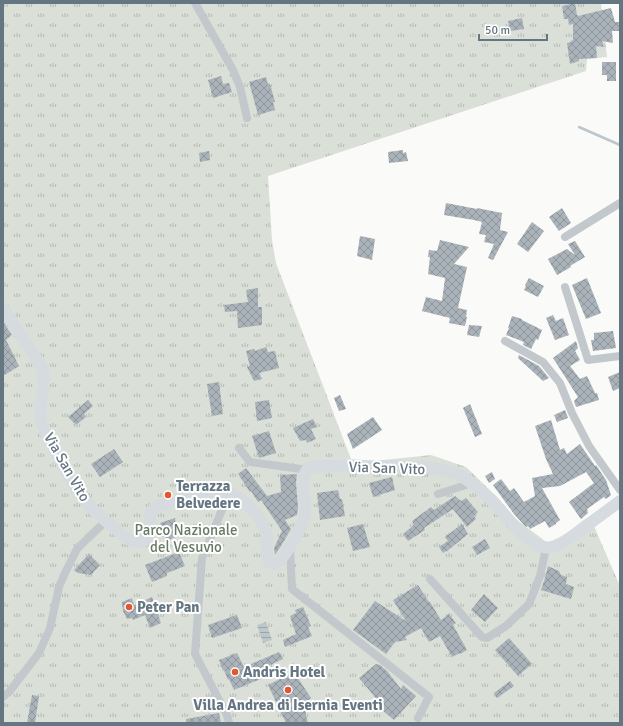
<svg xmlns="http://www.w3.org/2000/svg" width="623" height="726" font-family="Signika,sans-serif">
<defs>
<pattern id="park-tufts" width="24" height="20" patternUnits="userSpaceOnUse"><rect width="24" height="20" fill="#dadfd7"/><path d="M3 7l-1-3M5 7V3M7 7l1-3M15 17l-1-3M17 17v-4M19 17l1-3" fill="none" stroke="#b4b9b4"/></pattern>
<pattern id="water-rules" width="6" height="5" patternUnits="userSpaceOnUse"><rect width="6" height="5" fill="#bbc7cb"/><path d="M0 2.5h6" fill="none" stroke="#9ca6aa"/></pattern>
<pattern id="building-cross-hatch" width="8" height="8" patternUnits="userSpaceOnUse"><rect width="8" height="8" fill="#aab3b9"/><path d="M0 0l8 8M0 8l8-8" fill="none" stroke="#8e969c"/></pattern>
</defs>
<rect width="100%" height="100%" fill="#fafaf8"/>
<path fill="url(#park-tufts)" d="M3,3H601L607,57L587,59L586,71L268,176L272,240L276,263L351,459L374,461L431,455L466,467L497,497L516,519L549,544L593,524L620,586V723H3Z"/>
<path fill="url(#water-rules)" d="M266,622L272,640L263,643L257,625Z"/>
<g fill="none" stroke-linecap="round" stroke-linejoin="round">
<path stroke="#bbc7cb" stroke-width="2.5" d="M579,127L620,145"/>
</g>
<path fill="url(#building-cross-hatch)" d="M575,3L577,15H578V16L611,8L615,22H620V31H612L613,43L602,41L604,47L596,46L597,58L579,59V61L570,64L567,43L571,42V41L573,40V24L569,25L568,19H564L562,6Z
M522,18L524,29L510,31L508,21Z
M602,62H616V81H607V75H602Z
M221,76L223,84L229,83L232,92L213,98L208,80Z
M266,77L268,85L270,84L275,102H273L275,110L258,115L249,82Z
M403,150V153L406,152L408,161L389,163L388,152Z
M209,151L210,160L200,162L199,153Z
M446,203L477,209V208L502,213L500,230L508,232L493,260L488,258L494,244L484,242L486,235L479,234L482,222L474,220L444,215Z
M562,208L571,223L559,231L549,217Z
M532,222L544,231L528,252L517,244Z
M360,236L375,239L372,260L357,256Z
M440,240L469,247L454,264L467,267L458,308L467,310L466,317H467L465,326L449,323L450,318L422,311L426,297L442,301L445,278L428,274L430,257H428L429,250L437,251Z
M575,241L585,257L570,266L571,267L557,275L548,259L567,249L575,255L568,244Z
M529,278L544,286L538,297L524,290L526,286L525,285Z
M587,278L601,313L586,319L572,285Z
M258,288V307H262V325L238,328L237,311L225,312L224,305L248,302L246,290Z
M553,315L556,321L563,318L569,335L555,340L546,318Z
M512,316L522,319V320L542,330L538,340L536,339L531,349L523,345L524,342L506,335L509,328H508Z
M3,322L12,335L6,340L19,366L3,376Z
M469,325L482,326L479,337L467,335Z
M613,331L616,348L593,351L591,340H594V333Z
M576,341L578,348L575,351L580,360L570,366L580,379L587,376L595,393H597L599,400L576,407L574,401L578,397L553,358Z
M266,347L268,352L275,351L279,368L259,373L262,379L254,381L247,367L250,366L246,351L254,349L255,351Z
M519,355L539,366L549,378L543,381L518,358Z
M620,372V388L613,391L608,377Z
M219,382L223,414L212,416L207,384Z
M340,395L346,409L339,411L334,398Z
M88,400L93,406L84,414L86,417L76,425L68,417Z
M269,400L272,418L257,421L255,402Z
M470,404L482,434L475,437L463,408Z
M565,410L568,418L557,422L554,415Z
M373,417L382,430L353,449L347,434Z
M313,419L317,427L311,429L316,439L307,443L306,440L300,441L293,428Z
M551,420L560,450L564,448L567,454L580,444L595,466L596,465L606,480L611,495L606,499L604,497L587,509L588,513L581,519L569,502L594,483L586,472L560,486L542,488L560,520L556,523V524L549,528L545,521L530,529L528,526L526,527L514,514L493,485L501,479L510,491L514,488L524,502L535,496L532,478L553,474L546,459L535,426Z
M269,431L276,453L259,458L252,436Z
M114,449L123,462L100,477L91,464Z
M246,468L267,496L281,492L280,475L297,474L296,483L298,507L297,515L285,520L291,529L281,546L275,555L274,548L282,531L261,500L258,502L251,491L250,492L238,474Z
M492,472L495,479L489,483L485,476Z
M392,477L395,490L373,497L369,483Z
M338,490L340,499H342L345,516L320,520L317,493Z
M455,496L461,501L466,498L478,512L474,516L476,519L467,527L453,509L424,528L425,530L408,541L403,534L414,525L412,521L431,507L434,510Z
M175,518L176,528L179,535L167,541L160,523Z
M363,524L370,547L353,551L347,528Z
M462,524L468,534L446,552V551L443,553L439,547L448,541L445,537Z
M485,539L490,548L477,555L472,547Z
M179,552L185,566L167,573V576L152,582L145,565Z
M89,554L100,565L91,575L78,573L74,570Z
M548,566L559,571L561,575L567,577L566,584L574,587L571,599L541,590L545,578Z
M418,585L429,602H430L441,620L449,614L456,623L453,625L467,650L460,654V653L452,657L440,636L429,642L421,628L405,637L407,640L395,642L386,654L353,630L375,601L406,621L393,600Z
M484,594L498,608L485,622L471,610Z
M152,597L161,623L150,628L145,615L133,620L132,618L127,619L123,611L122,602L132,598L134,605Z
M303,607L311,626L308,627L312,636L285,647L283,640L296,634L290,616L296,613L295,610Z
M237,615L242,628L212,638L208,625Z
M509,638L532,664L518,676L495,650Z
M279,652L283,659L266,667L270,675L234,690L229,679L228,680L224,670L223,671L219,660L237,653L244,667Z
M376,664L380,665L387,671L401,689L403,685L416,696L394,720L377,706L380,703L359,678Z
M294,672L311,698L305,703L306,715L308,723H286L268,685Z
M510,681L514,686L497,698L494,693Z
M32,695L39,696L35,723H27Z
M219,713L221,723H186V719Z"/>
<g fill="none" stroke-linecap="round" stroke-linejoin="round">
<path stroke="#c3c8cc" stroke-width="8" d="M195,3L233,70L240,87L247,118
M565,237L620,203
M565,287L588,360L620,356
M505,341L543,362L560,383L572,413L589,446L620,490
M239,448L250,462L308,470
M229,493L202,558L195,654L227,715L229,723
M438,494L472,483
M290,547L292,589L429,697L418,718
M430,579L482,637L487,638L506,626L529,604L540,576L546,548
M3,697L9,692L39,653L50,628L59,587L65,573L77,549L87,539L106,521"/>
<path stroke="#d6dbdf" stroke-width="12" d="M3,308L43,369C48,387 37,404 41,420C43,431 50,441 55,451C64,468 74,488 87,503C95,513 106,521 116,529C123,536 134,546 145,540C154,535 149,526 150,518C150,514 153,511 155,507C171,502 214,488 230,493C235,495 240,499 245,503C254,510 263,522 266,532C268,539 266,547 267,554C267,556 268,560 270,562C278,568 288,550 291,544C297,534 305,523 305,511C306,501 299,476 308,469C310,468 314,467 317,466C347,466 378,466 408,467C425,468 443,468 459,475C472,482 484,493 494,503C508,517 533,556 555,546C566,542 574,535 583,528C596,519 608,510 620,501"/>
</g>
<g fill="#e4572e" stroke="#fff" stroke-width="1.5">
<circle cx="168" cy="495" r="4"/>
<circle cx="129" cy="607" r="4"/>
<circle cx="235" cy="672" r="4"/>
<circle cx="288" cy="690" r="4"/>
</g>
<g text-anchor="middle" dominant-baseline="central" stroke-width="4" stroke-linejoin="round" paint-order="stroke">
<g font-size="15" fill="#657683" stroke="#fff">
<text transform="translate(67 467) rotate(60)">Via San Vito</text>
<text transform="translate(387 468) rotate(2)">Via San Vito</text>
</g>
<g font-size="15" font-weight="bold" fill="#657683" stroke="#fff" text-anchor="start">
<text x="176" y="486">Terrazza<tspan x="176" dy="17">Belvedere</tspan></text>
<text x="137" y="607">Peter Pan</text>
<text x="243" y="672">Andris Hotel</text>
<text x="288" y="705" text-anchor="middle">Villa Andrea di Isernia Eventi</text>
</g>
<g font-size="15" fill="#687a64" stroke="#fff">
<text x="186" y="530">Parco Nazionale<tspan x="186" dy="17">del Vesuvio</tspan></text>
</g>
</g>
<rect width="623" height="726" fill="none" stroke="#657683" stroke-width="8"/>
<path d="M479 34v6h68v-6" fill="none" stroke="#657683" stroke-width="2"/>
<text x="485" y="34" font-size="12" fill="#657683" stroke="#ffffff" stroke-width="3" paint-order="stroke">50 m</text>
</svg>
